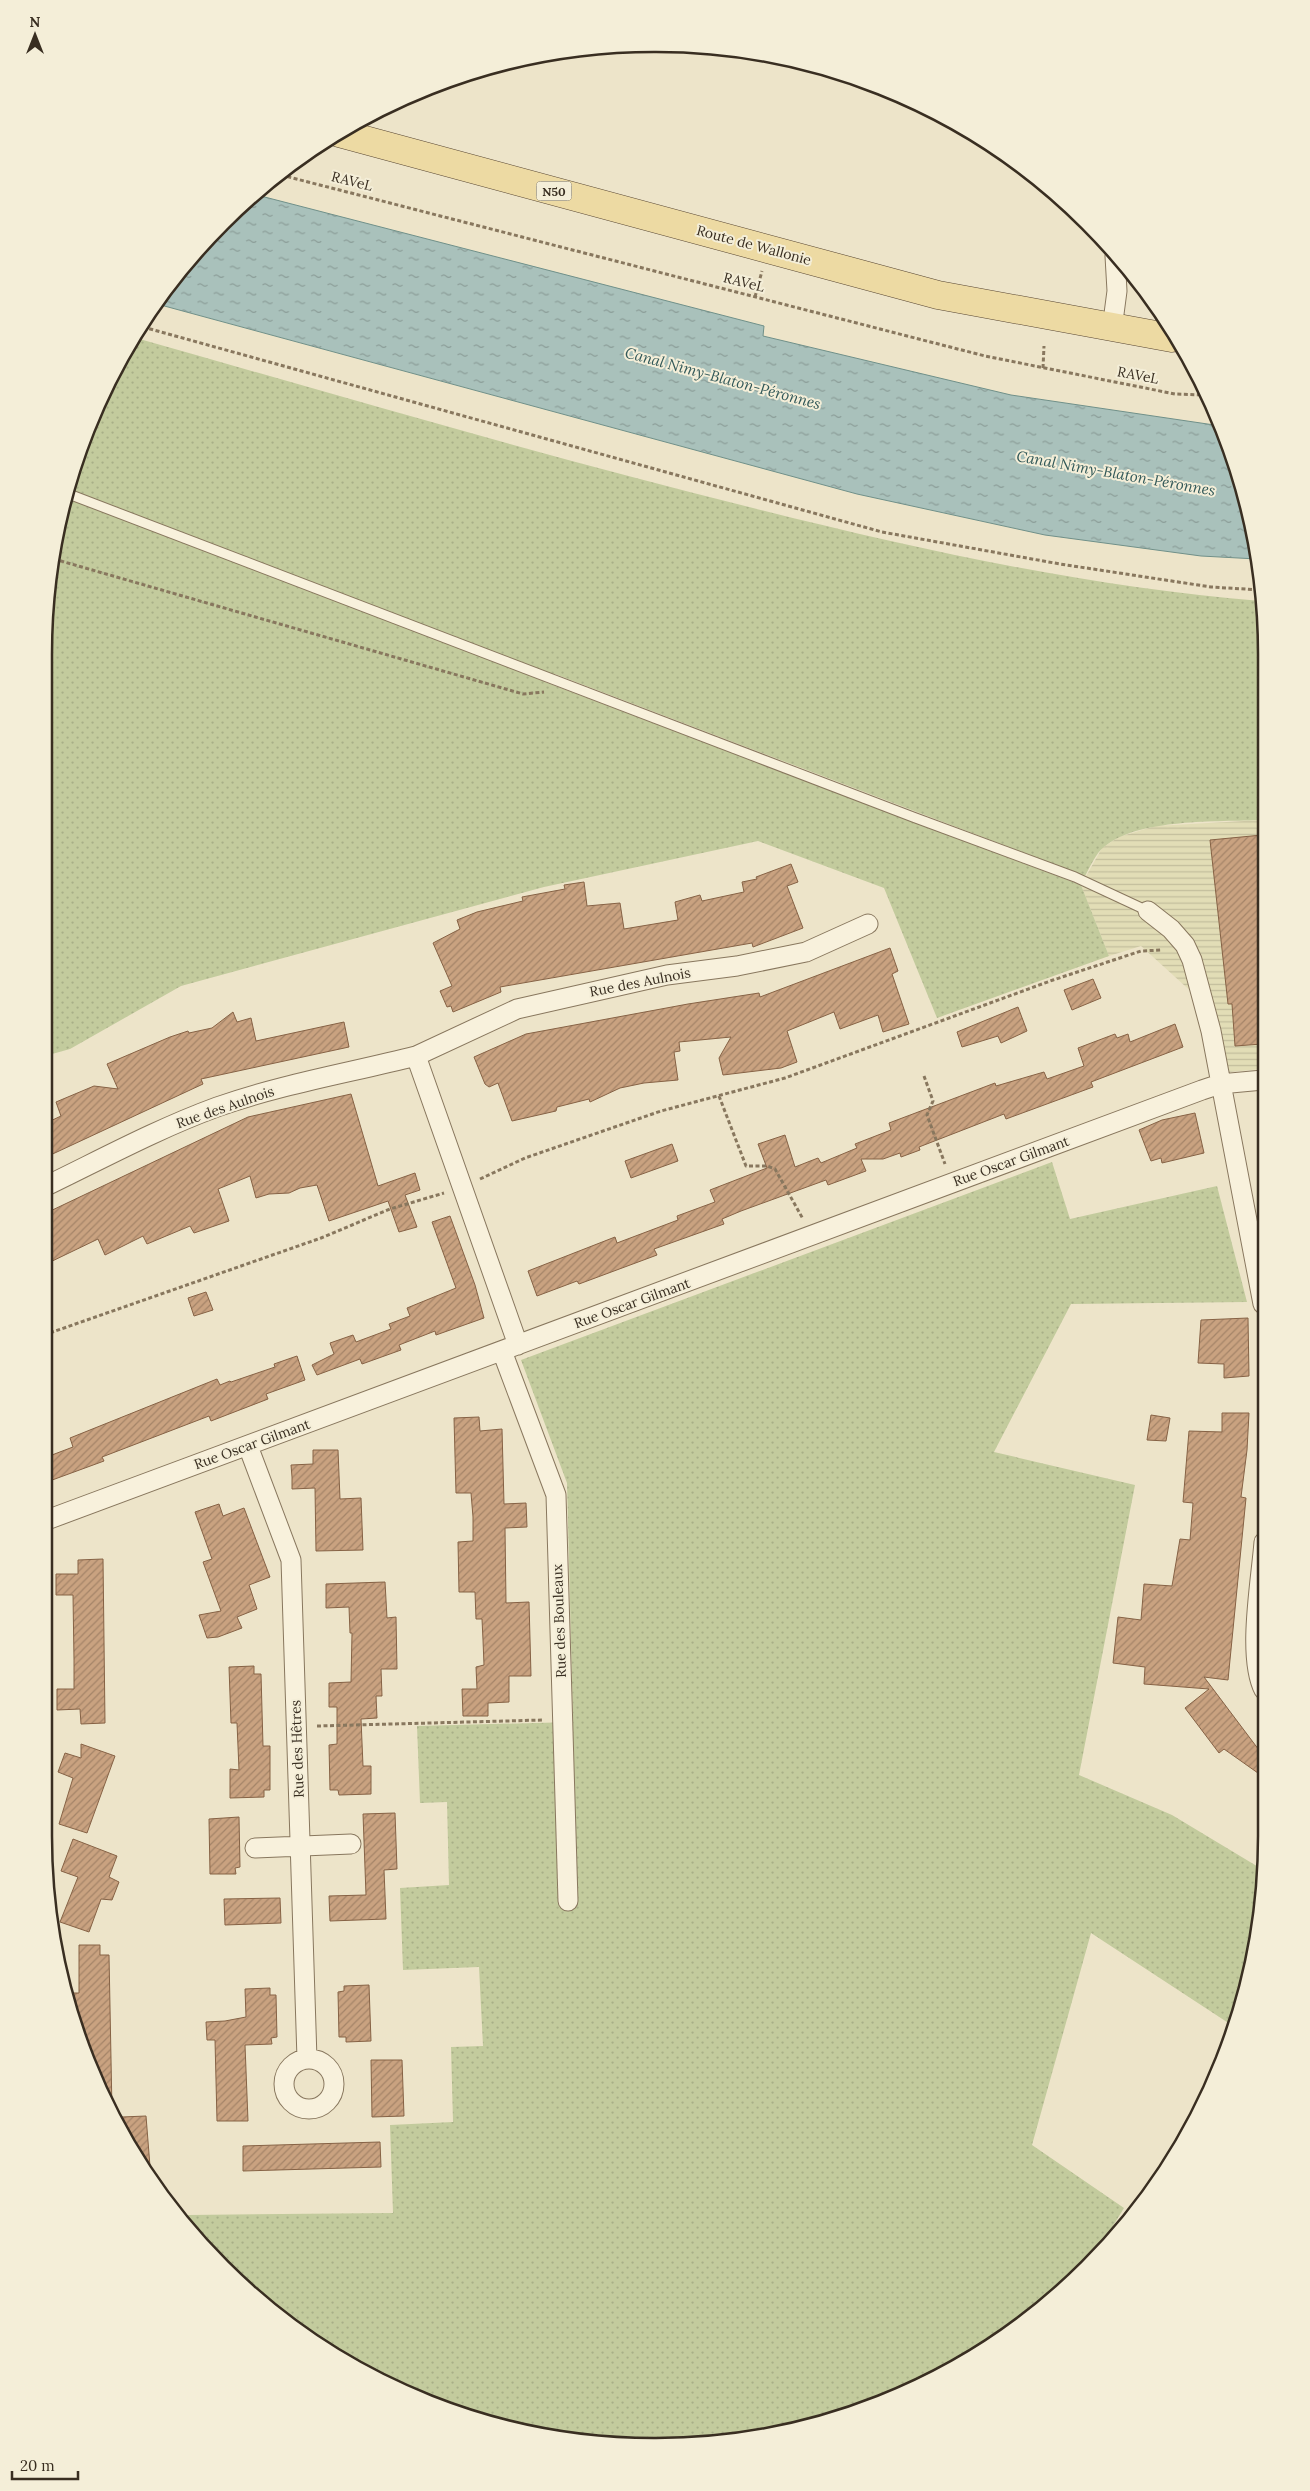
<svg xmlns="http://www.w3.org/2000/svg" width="1310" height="2491" font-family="Lora,serif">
<defs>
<pattern id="farmland-rules" width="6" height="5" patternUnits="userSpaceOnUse" patternTransform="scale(1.25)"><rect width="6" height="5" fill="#e2ddb6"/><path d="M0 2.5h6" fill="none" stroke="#c3be9c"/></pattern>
<pattern id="grass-dots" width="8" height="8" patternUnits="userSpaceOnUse" patternTransform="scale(1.25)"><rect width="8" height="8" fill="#c3cb9d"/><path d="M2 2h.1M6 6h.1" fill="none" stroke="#a8af87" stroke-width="1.8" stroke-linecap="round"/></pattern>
<pattern id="water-ripples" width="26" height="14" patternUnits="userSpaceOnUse" patternTransform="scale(1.25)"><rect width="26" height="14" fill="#a9c1bb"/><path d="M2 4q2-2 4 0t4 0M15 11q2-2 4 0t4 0" fill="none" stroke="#8b9d98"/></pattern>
<pattern id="building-hatch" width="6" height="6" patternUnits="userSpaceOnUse" patternTransform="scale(1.25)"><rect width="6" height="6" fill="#c9a280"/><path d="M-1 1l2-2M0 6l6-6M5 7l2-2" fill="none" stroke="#a48468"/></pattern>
</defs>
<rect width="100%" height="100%" fill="#ede4c9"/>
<path fill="url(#farmland-rules)" d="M1262,820V1069L1217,1073L1196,996L1141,946L1109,956L1081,885L1102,848L1119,837L1155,826Z"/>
<path fill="url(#grass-dots)" d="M136,338C341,396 546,457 753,508C920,550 1089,587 1261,601L1262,820C1218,822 1138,818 1104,847C1096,853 1090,867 1085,876L555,674L552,679L545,682L1081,885L1109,956L937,1018L884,888L758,841L544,887L181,986L70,1049L45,1056V615L65,497L107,384Z
M1052,1162L1070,1219L1217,1186L1247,1302L1071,1304L994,1452L1135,1485L1079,1775L1172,1815L1265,1871L1245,1994L1233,2026L1091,1933L1032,2145L1124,2208L1087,2268L995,2344L925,2384L813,2426L734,2442L615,2446L497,2426L421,2401L316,2344L252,2295L186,2225L188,2224V2215L393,2213L390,2125L453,2122L451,2047L483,2046L479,1967L403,1970L400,1888L449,1885L447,1802L420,1803L417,1726L573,1722L567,1483L521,1360Z"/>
<path fill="url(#water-ripples)" stroke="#709089" d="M253,194L764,326L763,336L1011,395L1221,426L1257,559L1201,556L1045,535L857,494L157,304L170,283Z"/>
<path fill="url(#building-hatch)" stroke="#866245" d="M1262,835V1044L1235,1046L1232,1004H1228L1210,840Z
M791,864L798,882L787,886L803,928L753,947L752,943L500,987L501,992L453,1012L451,1006L447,1007L440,991L452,986L433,943L460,929L457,920L477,912L523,901L522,897L565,889L564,885L584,882L587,906L620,903L624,929L678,920L675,902L700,895L702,901L744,892L742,882L757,879L756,877Z
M890,948L898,971L892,974L909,1024L883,1032L878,1015L840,1029L834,1012L787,1031L797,1062L781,1068L723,1075L719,1058L731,1037L679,1042L680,1051L674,1052L678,1080L644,1083L620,1088L590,1102L589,1099L557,1107L556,1111L512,1121L498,1083L489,1087L485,1084L474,1057L526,1034L688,1004L759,993L760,997Z
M1093,979L1101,998L1072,1010L1064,990Z
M1018,1007L1027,1031L1001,1043L998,1036L962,1047L957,1032Z
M233,1012L237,1022L251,1018L256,1041L344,1022L349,1047L201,1079L203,1084L44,1158V1124L61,1116L56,1102L94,1086L118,1089L107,1064L170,1037L188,1031L189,1033L212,1028Z
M1175,1024L1183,1047L1091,1082L1093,1087L1006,1119L1004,1114L919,1147L920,1150L901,1157L900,1153L883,1159H861L866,1171L828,1185L826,1180L741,1211L722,1219L724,1224L654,1249L657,1255L579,1284L577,1281L537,1296L528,1271L615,1237L617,1243L678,1220L677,1216L715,1202L710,1190L767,1168L758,1144L785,1135L795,1167L818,1158L821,1163L857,1148L855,1144L891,1130L889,1123L995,1083L996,1086L1044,1072L1047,1079L1084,1066L1078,1048L1115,1034L1117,1038L1128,1034L1130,1042Z
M351,1094L378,1186L415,1173L420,1190L405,1195L417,1227L399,1232L388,1201L329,1221L317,1185L300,1188L289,1193L269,1194L256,1198L250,1176L218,1189L229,1221L194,1233L190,1226L147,1244L143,1236L105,1255L98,1239L44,1265V1214L248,1117Z
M1195,1113L1204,1153L1162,1163L1161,1158L1151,1161L1139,1130L1162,1120Z
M672,1144L678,1161L631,1178L625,1161Z
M450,1216L475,1285L484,1318L436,1335L435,1331L399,1345L401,1350L362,1364L360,1359L317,1375L312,1365L334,1354L330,1343L353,1335L356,1342L391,1329L389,1324L410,1316L407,1308L456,1288L432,1222Z
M206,1292L213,1310L194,1316L188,1298Z
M1248,1318L1249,1376L1224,1378V1364L1198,1363L1201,1320Z
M297,1356L305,1380L266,1394L268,1399L211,1421L209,1416L102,1457L104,1461L44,1483V1458L73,1447L70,1438L217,1379L220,1385L230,1381L231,1382L275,1367L274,1364Z
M1222,1413H1249L1247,1450L1241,1497L1246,1498L1228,1680L1204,1677L1265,1758V1778L1224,1749L1219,1753L1185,1708L1209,1689L1144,1684L1145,1667L1113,1663L1118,1617L1141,1620L1144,1584L1172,1586L1180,1539L1190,1540L1193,1503L1183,1502L1189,1431L1222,1432Z
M1151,1415L1170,1418L1166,1441L1147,1440Z
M479,1417L480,1431L502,1429L504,1504L526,1503L527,1527L505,1528L506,1603L529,1602L531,1676H509V1702L488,1703V1716H463L462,1689H477L476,1667L484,1665L483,1640L482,1619H476L475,1592H459L458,1542L473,1541V1517L471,1493H456L454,1418Z
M313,1450H338L340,1499L361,1498L363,1550L316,1551L315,1488L292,1489V1477L291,1465L313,1464Z
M219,1504L223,1516L244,1508L270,1577L249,1585L257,1609L237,1617L242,1628L218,1637L207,1638L199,1615L221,1611L203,1562L212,1559L195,1512Z
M103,1559L105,1723L81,1724L80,1709L57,1710V1689H74V1660L73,1595H56V1574H78V1560Z
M385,1582L387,1618L396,1617L397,1669H381L382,1696H376L377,1718L361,1719L363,1766H371V1794L339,1795L338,1790H330L329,1745L337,1744V1707H329V1683L351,1682L352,1633H350L349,1607L326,1608V1584Z
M254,1666V1674H261L263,1746H270V1790H264V1797L230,1798V1769L239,1770L237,1723H231L229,1667Z
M81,1744L115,1756L87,1833L59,1824L73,1778L58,1772L65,1753L81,1758Z
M395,1813L397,1869L384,1870L386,1919L330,1921L329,1896L366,1895L363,1814Z
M239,1817L240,1867L235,1868L236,1874H210L209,1819Z
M73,1839L117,1856L109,1877L119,1882L112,1900L101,1899L89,1932L60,1922L78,1877L61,1871Z
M280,1898L281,1923L225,1925L224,1899Z
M79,1945H100V1955H109L112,2111L76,2033L66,1993H79Z
M369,1985L371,2041L346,2042V2037H339L338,1992L344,1991V1986Z
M270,1988V1995H276L277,2037L271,2038L272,2044L245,2045L248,2121H217L215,2040H207L206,2022L225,2021L246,2017L245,1989Z
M371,2060H402L404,2116L372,2117Z
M146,2116L151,2179L123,2135L122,2117Z
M380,2142L381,2167L243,2171V2146Z"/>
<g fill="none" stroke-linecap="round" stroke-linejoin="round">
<defs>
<path id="lane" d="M66,493L913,817L1075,877L1148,911"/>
<path id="street" d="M1112,329L1117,291L1115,256
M1148,911L1171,929L1185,945L1192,960L1211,1031L1263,1304
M416,1056L517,1009L667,975L737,966L806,952L868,924
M44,1187C102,1159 157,1129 217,1107C282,1084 349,1073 416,1056L518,1345
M502,1351L556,1495L568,1901
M248,1446L291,1560L307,2059
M44,1521L1202,1090L1220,1084L1263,1080
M1264,1542C1261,1581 1247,1657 1264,1690
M255,1848L351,1844
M284 2084a25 25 0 1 1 50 0a25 25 0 1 1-50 0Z"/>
<path id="primary" d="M339,133L938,295L1172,338"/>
</defs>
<use href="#lane" stroke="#88775e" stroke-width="11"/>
<use href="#street" stroke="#88775e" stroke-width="21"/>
<use href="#primary" stroke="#574532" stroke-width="29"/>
<path stroke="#88775e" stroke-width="3" stroke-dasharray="4 2.5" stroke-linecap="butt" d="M281,175L985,356L1175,394L1205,395
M755,297L762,271
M143,327L882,532L1060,564L1211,587L1261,590
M1043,368L1044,346
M54,559L523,694L544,692
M924,1076L933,1101L927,1115L945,1164
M719,1096L746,1166H767L775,1169L803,1219
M480,1179L525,1158L661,1111L785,1078L1053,980L1141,951L1162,950
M44,1335L321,1238L390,1209L444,1193
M317,1726L543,1720"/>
<use href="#lane" stroke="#f8f1dc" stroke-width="9"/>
<use href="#street" stroke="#f8f1dc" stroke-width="19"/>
<use href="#primary" stroke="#eddaa3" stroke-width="28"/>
</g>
<g text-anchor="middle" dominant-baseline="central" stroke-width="4" stroke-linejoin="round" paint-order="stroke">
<rect fill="#f4eed8" stroke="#716858" stroke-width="1" x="536.5" y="181.5" width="35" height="19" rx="4"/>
<g font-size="12" font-weight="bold" fill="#392e21">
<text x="554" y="191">N50</text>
</g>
<g font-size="14" fill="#392e21" stroke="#f4eed8">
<text transform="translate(352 181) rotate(14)">RAVeL</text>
<text transform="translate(754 245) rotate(15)">Route de Wallonie</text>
<text transform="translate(744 282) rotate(14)">RAVeL</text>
<text transform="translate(1138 375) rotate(11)">RAVeL</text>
<text transform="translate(640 982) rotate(-11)">Rue des Aulnois</text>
<text transform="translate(225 1107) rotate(-19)">Rue des Aulnois</text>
<text transform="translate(1011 1161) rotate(-20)">Rue Oscar Gilmant</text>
<text transform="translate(632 1303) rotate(-20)">Rue Oscar Gilmant</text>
<text transform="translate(252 1444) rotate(-20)">Rue Oscar Gilmant</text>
<text transform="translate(559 1621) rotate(-92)">Rue des Bouleaux</text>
<text transform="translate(297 1749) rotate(-92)">Rue des Hêtres</text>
</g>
<g font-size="15" font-style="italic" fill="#315858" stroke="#f4eed8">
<text transform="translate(723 378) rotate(15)">Canal Nimy-Blaton-Péronnes</text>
<text transform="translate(1116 473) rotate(10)">Canal Nimy-Blaton-Péronnes</text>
</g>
</g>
<path d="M0 0H1310V2491H0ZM654 52H656A602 602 0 0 1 1258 654V1836A602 602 0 0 1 656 2438H654A602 602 0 0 1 52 1836V654A602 602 0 0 1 654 52Z" fill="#f4eed8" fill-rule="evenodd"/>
<path fill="none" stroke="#392e21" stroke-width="2.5" d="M654 52H656A602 602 0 0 1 1258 654V1836A602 602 0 0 1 656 2438H654A602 602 0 0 1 52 1836V654A602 602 0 0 1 654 52Z"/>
<g transform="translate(35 35)" stroke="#f4eed8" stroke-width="4" paint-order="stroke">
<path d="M0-4L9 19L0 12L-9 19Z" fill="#392e21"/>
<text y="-8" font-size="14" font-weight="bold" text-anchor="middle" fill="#392e21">N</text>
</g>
<path d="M12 2471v8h66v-8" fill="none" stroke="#392e21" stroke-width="2.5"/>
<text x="20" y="2471" font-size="15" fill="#392e21" stroke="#f4eed8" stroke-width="4" paint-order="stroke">20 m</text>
</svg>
